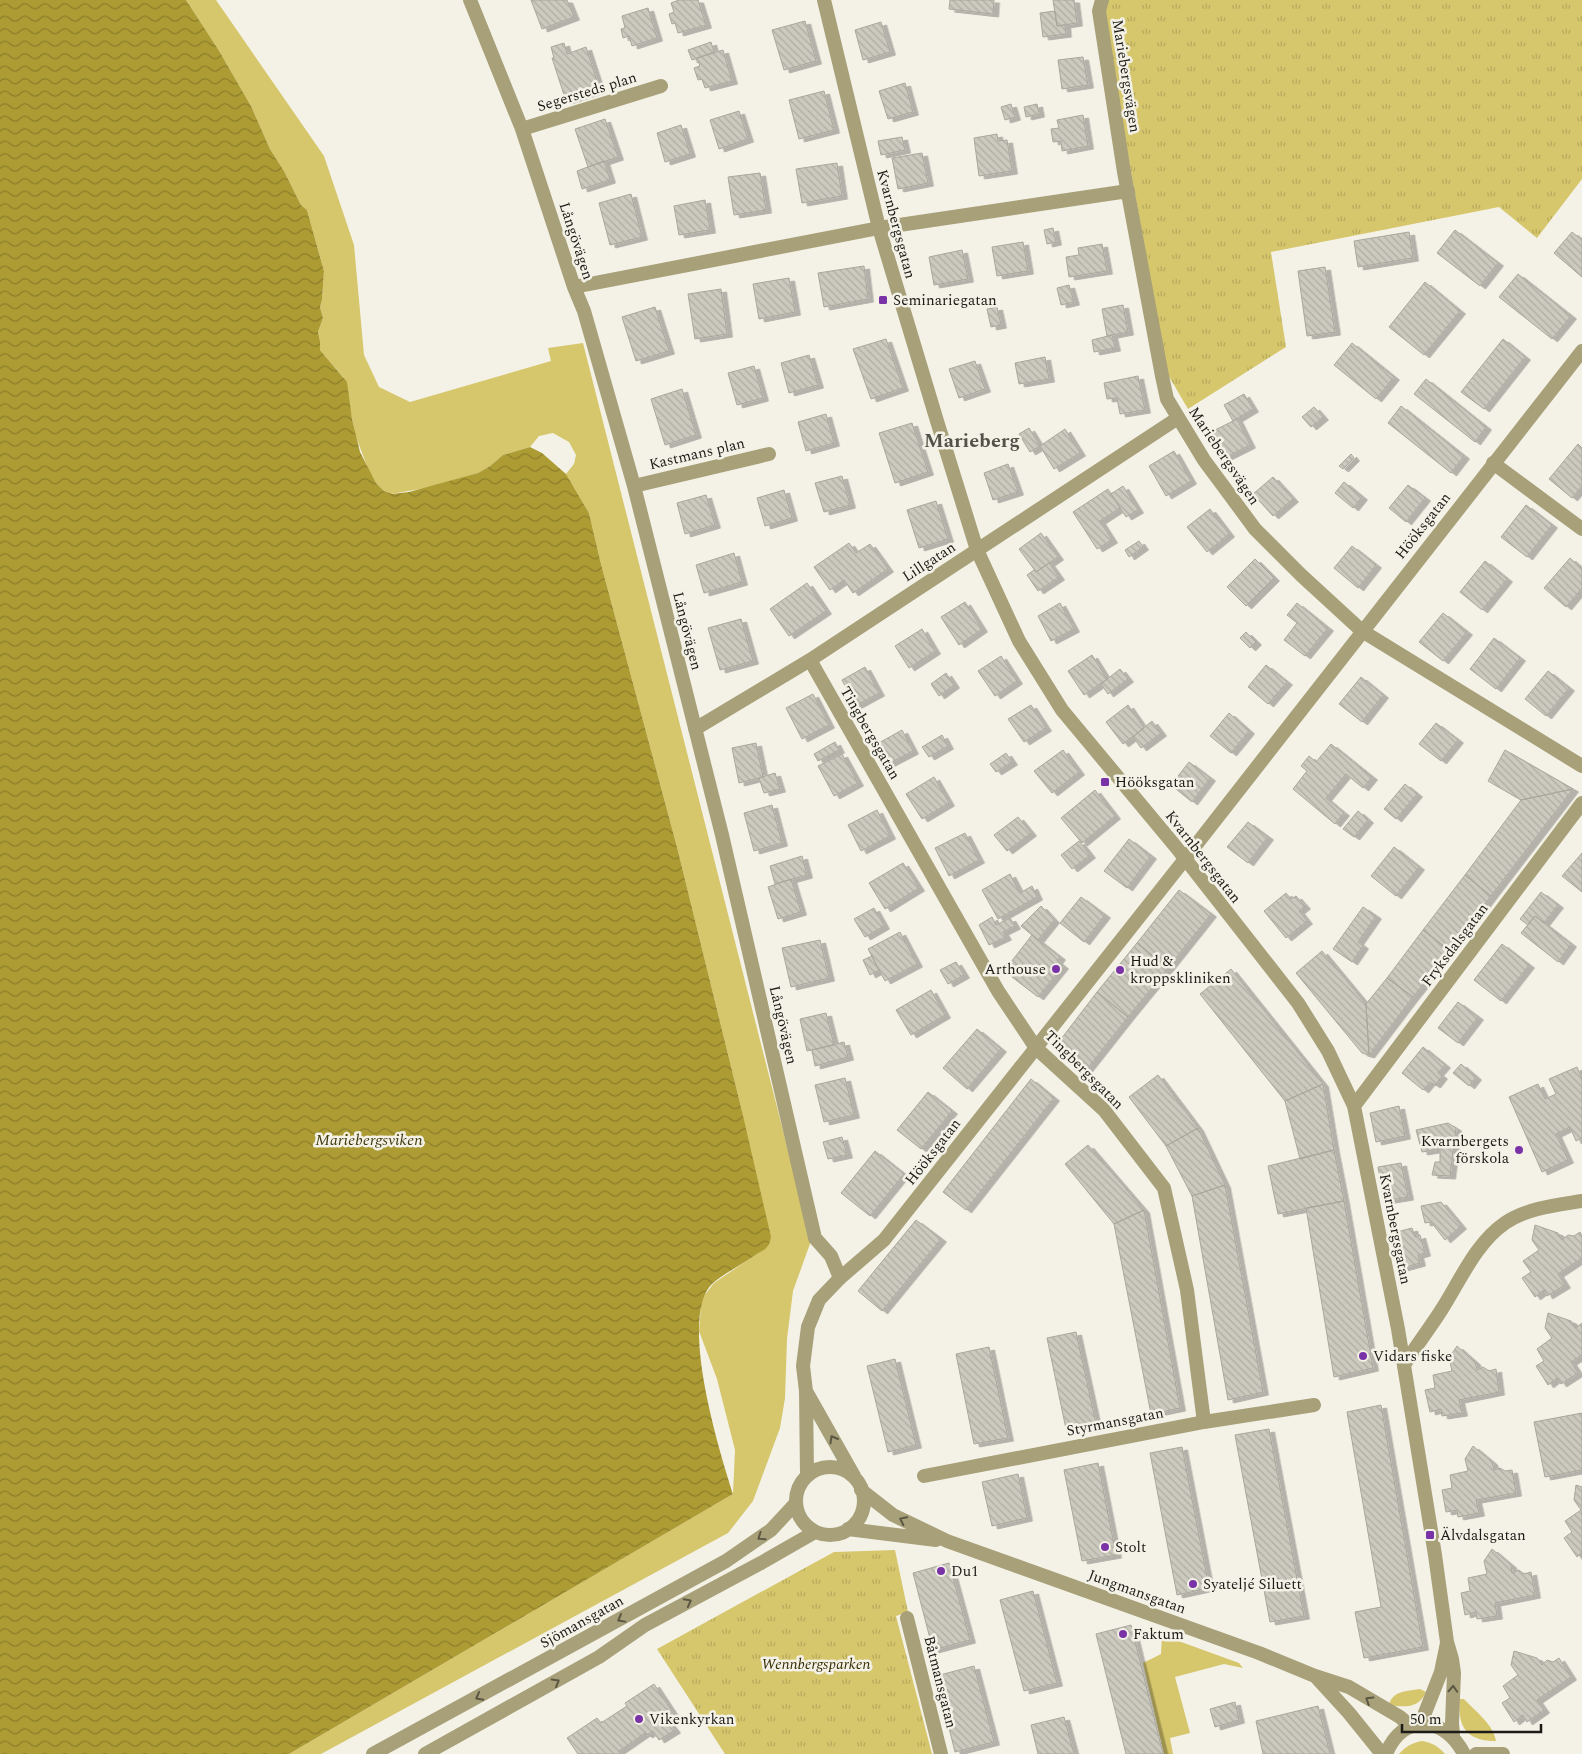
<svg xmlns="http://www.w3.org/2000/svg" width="1582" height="1754" font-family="Spectral,serif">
<defs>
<pattern id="park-tufts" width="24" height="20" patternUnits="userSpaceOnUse" patternTransform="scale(1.25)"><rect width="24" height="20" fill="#d6c66c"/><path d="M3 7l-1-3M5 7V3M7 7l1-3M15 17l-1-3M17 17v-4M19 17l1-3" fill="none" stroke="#b7aa5d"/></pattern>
<pattern id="water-waves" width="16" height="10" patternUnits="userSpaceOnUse" patternTransform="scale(1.25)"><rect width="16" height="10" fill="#ad9c34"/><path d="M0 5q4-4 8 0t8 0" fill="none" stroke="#8c7e2b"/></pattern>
<pattern id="building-back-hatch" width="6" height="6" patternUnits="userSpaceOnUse" patternTransform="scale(1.25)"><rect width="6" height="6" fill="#cccabf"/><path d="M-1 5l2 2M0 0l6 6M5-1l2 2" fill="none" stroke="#afada3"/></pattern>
<filter id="shadow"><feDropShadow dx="5.5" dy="3" stdDeviation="0" flood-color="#0004"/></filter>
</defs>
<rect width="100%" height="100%" fill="#f4f2e7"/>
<path fill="#d6c66c" d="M186,0H216L324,156L354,245L364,355L379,387L410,402L551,361L548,348L583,343L811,1241L793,1291L787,1339L785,1398L780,1428L753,1501L728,1533L321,1754H289L733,1494L735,1450L717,1379L699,1331L701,1305L704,1296L714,1283L767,1247L741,1107L677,847L601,564L589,513L566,474L574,464L576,455L569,442L553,433L539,436L530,447L503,455L490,466L478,473L431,487L391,494L384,491L376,483L369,471L356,437L343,377L320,350V341L318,332L323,318L320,307L322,300L324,271L307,210L301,205L284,171L270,149L251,106L218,49Z
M1162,1635L1239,1663L1243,1668L1224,1664L1175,1677L1190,1733L1170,1738L1173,1754H1164L1143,1663L1161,1654Z
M1420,1689L1426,1692C1419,1709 1404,1707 1389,1705C1392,1691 1407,1691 1420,1689Z
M1460,1699H1464C1476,1712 1493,1724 1496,1741C1467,1741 1457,1727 1460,1699Z
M1422,1741C1433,1743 1438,1746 1445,1754H1399C1406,1746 1412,1743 1422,1741Z"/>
<path fill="url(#park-tufts)" d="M1107,0H1582V179L1537,238L1499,207L1271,252L1286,347L1188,409L1167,373L1103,15Z
M895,1550L908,1612L896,1616L932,1754H725L657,1649L834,1552Z"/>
<path fill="url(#water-waves)" d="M0,0H186L218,49L251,106L270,149L284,171L301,205L307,210L324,271L322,300L320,307L323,318L318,332L320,341V350L347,382L352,419L360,452L376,483L384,491L392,494L409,492L478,473L490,466L503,455L530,447L542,453L566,474L589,513L601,564L677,847L741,1107L771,1237C770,1240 770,1244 767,1247C764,1251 758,1253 754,1256C741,1265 725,1273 713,1283C677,1315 720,1453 733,1494L289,1754H0Z"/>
<path fill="url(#building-back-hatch)" stroke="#a9a79c" filter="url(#shadow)" d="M531,0H567L574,17L542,29Z
M679,0H698L706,25L678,33L675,23L672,24L669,14L674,12L671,3Z
M950,0H994L993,14L949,9Z
M1053,0H1074L1077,23L1057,26Z
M648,8L657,38L632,46L629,36L623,38L621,29L625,28L622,16Z
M1055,11L1057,26L1065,25L1066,34L1043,37L1040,13Z
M805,21L816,61L784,70L772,30Z
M881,22L890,52L863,60L855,30Z
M711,42L714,52L692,60L688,50Z
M564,43L567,54L586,47L600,90L566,101L552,58H554L551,47Z
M723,50L732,81L705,88L702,79L698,80L694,68L700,66L697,58Z
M1083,57L1088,85L1062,89L1058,60Z
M905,83L913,112L888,119L879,91Z
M824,91L834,130L799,139L789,100Z
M1011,104L1015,117L1005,120L1001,107Z
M1037,104L1039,114L1026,117L1024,107Z
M739,111L748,139L719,149L710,120Z
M1083,115L1088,146L1062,151L1061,141L1053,142L1051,129L1059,128L1057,120Z
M605,119L618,157L588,167L575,129Z
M681,125L690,154L665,162L657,133Z
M997,134L998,141L1007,140L1012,171L979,176L974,138Z
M902,137L905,150L881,155L878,141Z
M922,153L928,183L898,189L892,158Z
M604,161L610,180L582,189L577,171Z
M837,163L842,196L802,203L796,169Z
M760,173L766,210L734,215L728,177Z
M631,194L642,237L610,245L599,203Z
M705,200L710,230L679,235L674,206Z
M1053,228L1056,242L1047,244L1044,230Z
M1455,230L1498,263L1480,286L1437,253Z
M1409,232L1413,258L1358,267L1354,241Z
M1572,232L1582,240V277L1554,253Z
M1023,242L1028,271L997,276L992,247Z
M1102,244L1107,271L1069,277L1066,257L1079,255L1078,248Z
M962,250L968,279L934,285L929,257Z
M864,266L868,299L824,307L818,273Z
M1325,267L1335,332L1307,336L1298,271Z
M1518,274L1571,316L1552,339L1499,297Z
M789,278L795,312L759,319L753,284Z
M1425,282L1460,311L1424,355L1389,327Z
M1069,285L1074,302L1061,305L1057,288Z
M721,289L727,334L695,339L688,294Z
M1123,305L1128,332L1107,336L1102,309Z
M655,307L669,351L636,361L622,317Z
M997,307L1001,325L991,327L987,309Z
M1112,335L1115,348L1094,352L1092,340Z
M886,339L903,388L871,399L853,349Z
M1503,339L1525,357L1484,409L1461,392Z
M1352,343L1394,377L1376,399L1334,365Z
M809,355L818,385L789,393L781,363Z
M1045,357L1049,379L1019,384L1015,363Z
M975,361L985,389L959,398L949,369Z
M754,366L763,398L737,405L728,373Z
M1138,376L1145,410L1120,414L1117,398L1107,399L1104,383Z
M1426,379L1486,427L1475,442L1414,394Z
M682,389L696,435L665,445L651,399Z
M1244,394L1253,409L1233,421L1224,405Z
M1401,406L1464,456L1451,473L1388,423Z
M1314,407L1323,417L1311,427L1302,417Z
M826,414L834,443L806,451L798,422Z
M1237,419L1250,445L1224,458L1211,432Z
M912,423L928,472L895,483L879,433Z
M1029,428L1040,446L1030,452L1019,434Z
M1065,429L1080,453L1054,469L1040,446Z
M1578,444L1582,448V486L1572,498L1549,479Z
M1174,451L1191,481L1166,496L1149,466Z
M1351,454L1354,458L1343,469L1339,466Z
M1008,464L1018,492L993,500L984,473Z
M842,476L850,505L824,512L815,483Z
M1273,477L1293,499L1273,516L1253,494Z
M1344,482L1362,497L1353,508L1335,493Z
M1408,485L1425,498L1406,522L1389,508Z
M1123,486L1138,510L1126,517L1111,494Z
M1108,489L1120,508L1100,521L1112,540L1097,549L1073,512Z
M784,490L792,518L765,526L757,498Z
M706,495L715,525L685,534L677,503Z
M936,501L948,539L919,548L907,510Z
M1526,505L1552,525L1527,557L1501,537Z
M1210,509L1229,534L1207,552L1187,527Z
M1041,533L1058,557L1036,572L1019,549Z
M1139,541L1143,547L1129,557L1125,550Z
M849,543L856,553L870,544L888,569L853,593L844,580L830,590L814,567Z
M1352,546L1376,565L1358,588L1334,568Z
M734,553L742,582L704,593L696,565Z
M1570,558L1582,569V588L1566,607L1544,588Z
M1255,559L1274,578L1246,606L1227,587Z
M1485,561L1507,579L1482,610L1460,592Z
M1049,563L1059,577L1038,591L1027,575L1034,570L1036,572Z
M807,583L826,611L789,636L770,609Z
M965,602L982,629L959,645L941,617Z
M1060,603L1074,629L1051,641L1038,616Z
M1297,603L1328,628L1305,656L1284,640L1297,623L1287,615Z
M1443,613L1467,632L1443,661L1419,642Z
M741,619L753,661L720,670L708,628Z
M922,629L935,651L909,668L895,646Z
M1246,632L1256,642L1250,648L1240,638Z
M1494,638L1520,658L1496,689L1470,669Z
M1092,655L1107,679L1084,695L1068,671Z
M1001,656L1017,681L995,696L978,671Z
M1266,665L1287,682L1268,704L1248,687Z
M865,667L879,693L855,706L842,680Z
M1120,669L1128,679L1108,694L1101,684Z
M1548,671L1569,688L1546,716L1525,699Z
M946,673L954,685L939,696L931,684Z
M1361,677L1383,695L1362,722L1339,704Z
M813,694L829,725L802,739L786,708Z
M1031,705L1046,728L1024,742L1008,719Z
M1128,705L1144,728L1123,744L1106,722Z
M1229,713L1249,731L1231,753L1210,736Z
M1152,721L1161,733L1141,748L1133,737Z
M1436,723L1458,740L1441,761L1419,744Z
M902,730L913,751L888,764L877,744Z
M942,735L948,746L929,757L922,747Z
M835,742L839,750L818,761L814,754Z
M756,743L763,777L739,783L732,748Z
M1331,744L1372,777L1363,788L1346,774L1326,798L1344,813L1335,824L1293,789L1307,771L1301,766L1309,756L1316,762Z
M1063,750L1079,772L1052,793L1034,771Z
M1505,750L1573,789L1521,800L1488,781Z
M1006,753L1012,762L996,772L990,764Z
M842,754L858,783L834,796L818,766Z
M1189,762L1210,778L1192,802L1171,785Z
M775,773L780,789L764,793L759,778Z
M934,777L949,803L922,819L906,794Z
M1405,784L1417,794L1396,819L1384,809Z
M1573,789L1491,896L1465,875L1521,800Z
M1095,790L1115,816L1082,843L1061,818Z
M772,805L782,843L754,851L744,813Z
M877,810L890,836L861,851L848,825Z
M1358,811L1368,820L1354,837L1343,829Z
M1018,817L1031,833L1007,851L994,835Z
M1248,822L1268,837L1248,863L1227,847Z
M965,833L979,860L949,876L935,848Z
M1129,839L1151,856L1127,888L1104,871Z
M1079,841L1090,855L1072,869L1061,855Z
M1394,847L1419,867L1396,896L1371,876Z
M1582,853V892L1562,876Z
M802,856L807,875L775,884L770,866Z
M903,863L919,888L885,909L869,883Z
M1010,874L1020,893L1032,886L1037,897L998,919L982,890Z
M1465,875L1491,896L1450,951L1423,930Z
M791,879L801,912L778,919L768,887Z
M1179,890L1211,914L1168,968L1137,943Z
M1541,892L1558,905L1544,923L1535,916L1528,925L1520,919Z
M1286,893L1291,899L1296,896L1305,906L1299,911L1307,921L1286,938L1264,911Z
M1081,897L1105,915L1084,942L1060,923Z
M1041,906L1054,920L1038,940L1021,926Z
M1363,907L1376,916L1358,942L1363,946L1352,962L1333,949Z
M874,908L884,926L865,937L854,919Z
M1535,916L1571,944L1558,962L1521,933Z
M992,917L996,925L1010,918L1015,926L1003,932L1006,937L989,945L979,925Z
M1423,930L1450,951L1413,997L1387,978Z
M900,932L917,964L885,981L868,949Z
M1032,935L1060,957L1057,961L1063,966L1038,997L1012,977L1019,969L1011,962Z
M820,940L829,978L791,987L782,948Z
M1137,943L1168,968L1128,1017L1097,992Z
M1502,944L1529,965L1501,1001L1474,980Z
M1322,951L1366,1004L1369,1055L1362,1053L1296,973Z
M872,956L879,970L870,975L863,960Z
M956,962L964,975L948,984L940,970Z
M1231,969L1323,1084L1285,1101L1200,994Z
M1387,978L1413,997L1369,1055L1366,1004Z
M931,990L945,1015L911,1035L896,1010Z
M1097,992L1128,1017L1087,1069L1058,1043Z
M1458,1002L1478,1017L1458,1043L1438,1028Z
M826,1013L834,1045L807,1051L800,1019Z
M977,1029L1001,1049L967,1089L943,1068Z
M844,1042L848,1057L815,1066L812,1050Z
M1423,1047L1445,1065L1438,1073L1442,1076L1435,1085L1430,1082L1423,1090L1402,1073Z
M1461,1064L1476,1077L1469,1086L1453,1073Z
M1577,1067L1582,1079V1138L1576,1141L1570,1127L1556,1134L1568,1160L1542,1172L1509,1097L1538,1084L1545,1099L1556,1094L1549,1079Z
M1158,1075L1198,1128L1166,1146L1129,1097Z
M845,1078L854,1115L824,1122L815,1085Z
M1031,1079L1054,1098L966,1210L943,1192Z
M1323,1084L1334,1150L1300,1159L1285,1101Z
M928,1092L952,1111L921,1149L897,1130Z
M1399,1106L1405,1136L1376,1142L1370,1113Z
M1448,1123L1456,1128L1450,1176L1432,1175L1435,1162H1440V1149L1422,1152L1416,1130Z
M1198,1128L1225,1185L1192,1196L1166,1146Z
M842,1137L847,1155L828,1159L823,1142Z
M1088,1145L1144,1210L1114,1224L1065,1164Z
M1334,1150L1344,1201L1278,1214L1268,1166Z
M875,1151L904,1174L870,1216L841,1193Z
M1401,1163L1408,1197L1384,1201L1378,1167Z
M1225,1185L1263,1392L1228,1400L1192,1196Z
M1344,1201L1373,1368L1334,1377L1306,1208Z
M1441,1202L1461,1226L1445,1240L1431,1222L1425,1223L1421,1206Z
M1144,1210L1180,1408L1151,1414L1114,1224Z
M916,1220L941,1239L882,1311L858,1291Z
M1535,1225L1558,1233L1562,1240L1568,1235L1574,1236L1580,1232L1582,1236V1258L1558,1274L1565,1285L1547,1296L1544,1290L1535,1297L1522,1278L1531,1272L1523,1261L1539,1250L1532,1240Z
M1412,1228L1415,1237L1420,1235L1425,1253L1418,1255L1420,1263L1398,1269L1389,1234Z
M1548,1313L1571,1321L1576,1328L1582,1323V1355L1571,1362L1578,1373L1561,1384L1557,1378L1548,1385L1536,1366L1544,1361L1537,1349L1552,1338L1545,1328Z
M1076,1332L1096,1424L1066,1429L1047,1338Z
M1457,1346L1475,1362L1477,1370L1483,1367L1489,1371L1496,1369L1499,1392L1459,1400L1462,1413L1442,1416L1441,1409L1430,1412L1425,1390L1435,1388L1433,1375L1452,1371L1449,1358Z
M989,1347L1008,1438L974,1444L956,1354Z
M895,1359L916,1445L888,1452L867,1366Z
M1381,1405L1423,1647L1364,1658L1355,1612L1381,1607L1347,1412Z
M1582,1413V1470L1545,1477L1534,1422Z
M1269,1429L1304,1616L1270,1622L1235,1435Z
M1473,1446L1492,1462L1494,1470L1500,1468L1505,1471L1512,1470L1516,1493L1476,1500L1479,1513L1458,1517L1457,1510L1446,1512L1442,1490L1452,1488L1450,1475L1468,1471L1465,1459Z
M1182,1447L1209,1588L1177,1595L1150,1453Z
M1098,1463L1116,1555L1082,1561L1064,1470Z
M1018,1474L1027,1518L992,1526L982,1482Z
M1576,1485L1582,1487V1552L1577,1557L1564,1538L1572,1532L1565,1521L1581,1510L1574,1500Z
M1492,1549L1511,1565L1512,1573L1519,1570L1524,1574L1531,1572L1535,1595L1495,1603L1497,1616L1477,1619L1476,1612L1465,1615L1461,1593L1470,1591L1468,1578L1487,1574L1484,1561Z
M949,1563L970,1640L933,1650L913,1573Z
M1033,1591L1057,1683L1024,1691L1000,1600Z
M1131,1625L1163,1754H1126L1096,1634Z
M1514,1651L1537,1658L1542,1665L1547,1660L1553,1662L1559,1658L1571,1677L1537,1700L1544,1710L1527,1722L1523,1715L1514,1722L1502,1703L1510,1698L1503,1686L1518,1675L1511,1665Z
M974,1666L994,1742L955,1752L936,1676Z
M654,1684L675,1716L668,1721L675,1730L659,1740L653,1731L647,1735L645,1733L619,1751L621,1754H578L567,1738L597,1718L601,1723L627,1706L625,1703Z
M1235,1702L1239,1720L1215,1727L1210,1709Z
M1318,1706L1330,1754H1263L1256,1721Z
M1064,1717L1074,1754H1038L1031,1725Z"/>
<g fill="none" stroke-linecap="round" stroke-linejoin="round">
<path stroke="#a7a079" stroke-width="14" d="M470,0L522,129L574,287L584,311L634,486L722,835L815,1238L831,1256L840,1278
M824,0L879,228L937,421L977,550L1019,641L1062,710L1176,847L1298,1003L1328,1051L1354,1106L1398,1329L1435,1555L1447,1642L1452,1659L1454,1673L1452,1723L1453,1736
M1102,0L1099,11L1124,172L1162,376L1167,399L1204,460L1255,529L1301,575L1362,631L1582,766
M522,129L661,86
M574,287L879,228L1128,191
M1493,463L1582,529
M634,486L769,454
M810,660L998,991L1036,1048L1104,1110L1164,1188L1187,1290L1204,1422
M695,729L810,660L1178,418
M1354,1106L1582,803
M1404,1365C1416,1346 1430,1328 1442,1309C1461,1279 1476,1243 1505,1223C1527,1208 1557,1205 1582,1201
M924,1476L1204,1422L1314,1405
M907,1618L941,1754
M1421,1723L1441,1672L1447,1643
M1476,1754H1503"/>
<path stroke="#a7a079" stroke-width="14" d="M807,1393L854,1476
M796 1501a34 34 0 1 1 68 0a34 34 0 1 1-68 0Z
M807,1475L806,1391L803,1366L808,1327L819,1300L840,1278L884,1240L1185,859L1582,351
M861,1490L893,1515L947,1541L1259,1653L1315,1676L1349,1687L1400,1717L1410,1726
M848,1529L936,1540
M1317,1678L1349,1713L1382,1754
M373,1754L726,1561L771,1530L796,1503
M425,1754L599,1657L645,1625L761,1563L815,1532
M1386,1754C1403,1712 1445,1716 1464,1754"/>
</g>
<defs><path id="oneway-chevron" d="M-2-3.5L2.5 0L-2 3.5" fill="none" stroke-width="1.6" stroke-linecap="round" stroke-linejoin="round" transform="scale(1.25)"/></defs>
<g stroke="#5b5743">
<use href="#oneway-chevron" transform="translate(833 1439) rotate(-120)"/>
<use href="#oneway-chevron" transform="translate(903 1520) rotate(-154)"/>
<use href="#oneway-chevron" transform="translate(761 1537) rotate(145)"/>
<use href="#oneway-chevron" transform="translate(688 1602) rotate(-28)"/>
<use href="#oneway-chevron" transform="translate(621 1619) rotate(151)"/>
<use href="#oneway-chevron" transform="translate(556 1682) rotate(-30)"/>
<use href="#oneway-chevron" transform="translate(1453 1689) rotate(-87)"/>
<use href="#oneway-chevron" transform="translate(479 1697) rotate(152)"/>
<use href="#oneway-chevron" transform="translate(1369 1700) rotate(-148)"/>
</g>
<g fill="#7a33a6" stroke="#f4f2e7" stroke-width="2">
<rect x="878" y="295" width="10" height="10" rx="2.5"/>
<rect x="1100" y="777" width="10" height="10" rx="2.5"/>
<circle cx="1056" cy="969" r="5"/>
<circle cx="1120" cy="970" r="5"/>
<circle cx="1519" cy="1150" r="5"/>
<circle cx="1363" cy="1356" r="5"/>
<rect x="1425" y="1530" width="10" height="10" rx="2.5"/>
<circle cx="1105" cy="1547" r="5"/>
<circle cx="941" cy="1571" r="5"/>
<circle cx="1193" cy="1584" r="5"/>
<circle cx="1123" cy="1634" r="5"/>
<circle cx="639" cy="1719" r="5"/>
</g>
<g text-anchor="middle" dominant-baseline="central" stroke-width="5" stroke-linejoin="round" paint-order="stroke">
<g font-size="15" fill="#1c1b17" stroke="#f4f2e7">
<text transform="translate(1126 76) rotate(81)">Mariebergsvägen</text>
<text transform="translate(587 92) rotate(-17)">Segersteds plan</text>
<text transform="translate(896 224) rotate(75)">Kvarnbergsgatan</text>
<text transform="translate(576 241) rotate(72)">Långövägen</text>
<text transform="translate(697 454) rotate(-13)">Kastmans plan</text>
<text transform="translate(1224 456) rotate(56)">Mariebergsvägen</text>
<text transform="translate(1423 526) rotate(-52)">Hööksgatan</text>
<text transform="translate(929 562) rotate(-33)">Lillgatan</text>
<text transform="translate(687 631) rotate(76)">Långövägen</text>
<text transform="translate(870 733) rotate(60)">Tingbergsgatan</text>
<text transform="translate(1203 857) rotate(52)">Kvarnbergsgatan</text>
<text transform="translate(1455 945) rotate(-53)">Fryksdalsgatan</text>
<text transform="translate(783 1025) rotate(77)">Långövägen</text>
<text transform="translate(1084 1070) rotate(45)">Tingbergsgatan</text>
<text transform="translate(933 1152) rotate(-52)">Hööksgatan</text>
<text transform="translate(1395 1229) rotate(79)">Kvarnbergsgatan</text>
<text transform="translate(1115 1422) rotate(-11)">Styrmansgatan</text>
<text transform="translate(1137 1592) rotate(20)">Jungmansgatan</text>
<text transform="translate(582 1622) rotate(-29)">Sjömansgatan</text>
<text transform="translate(940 1682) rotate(76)">Båtmansgatan</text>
</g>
<g font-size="15" fill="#1c1b17" stroke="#f4f2e7" text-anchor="start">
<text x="893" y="300">Seminariegatan</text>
<text x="1115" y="782">Hööksgatan</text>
<text x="1130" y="961">Hud &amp;<tspan x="1130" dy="17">kroppskliniken</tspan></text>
<text x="1046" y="969" text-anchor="end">Arthouse</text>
<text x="1509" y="1141" text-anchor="end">Kvarnbergets<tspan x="1509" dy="17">förskola</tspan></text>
<text x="1373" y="1356">Vidars fiske</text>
<text x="1440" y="1535">Älvdalsgatan</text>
<text x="1115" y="1547">Stolt</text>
<text x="951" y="1571">Du1</text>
<text x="1203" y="1584">Syateljé Siluett</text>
<text x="1133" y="1634">Faktum</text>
<text x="649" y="1719">Vikenkyrkan</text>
</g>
<g font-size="15" font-style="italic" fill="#342c00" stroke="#f4f2e7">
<text x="816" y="1664">Wennbergsparken</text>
</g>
<g font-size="16" font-style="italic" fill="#40390d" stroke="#f4f2e7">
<text x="369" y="1140">Mariebergsviken</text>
</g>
<g font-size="20" font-weight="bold" fill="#535248" stroke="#f4f2e7">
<text x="972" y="441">Marieberg</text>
</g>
</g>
<path d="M1402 1724v8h139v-8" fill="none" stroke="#1c1b17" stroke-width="2.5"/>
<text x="1410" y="1724" font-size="15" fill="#1c1b17" stroke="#f4f2e7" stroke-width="4" paint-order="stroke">50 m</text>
</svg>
